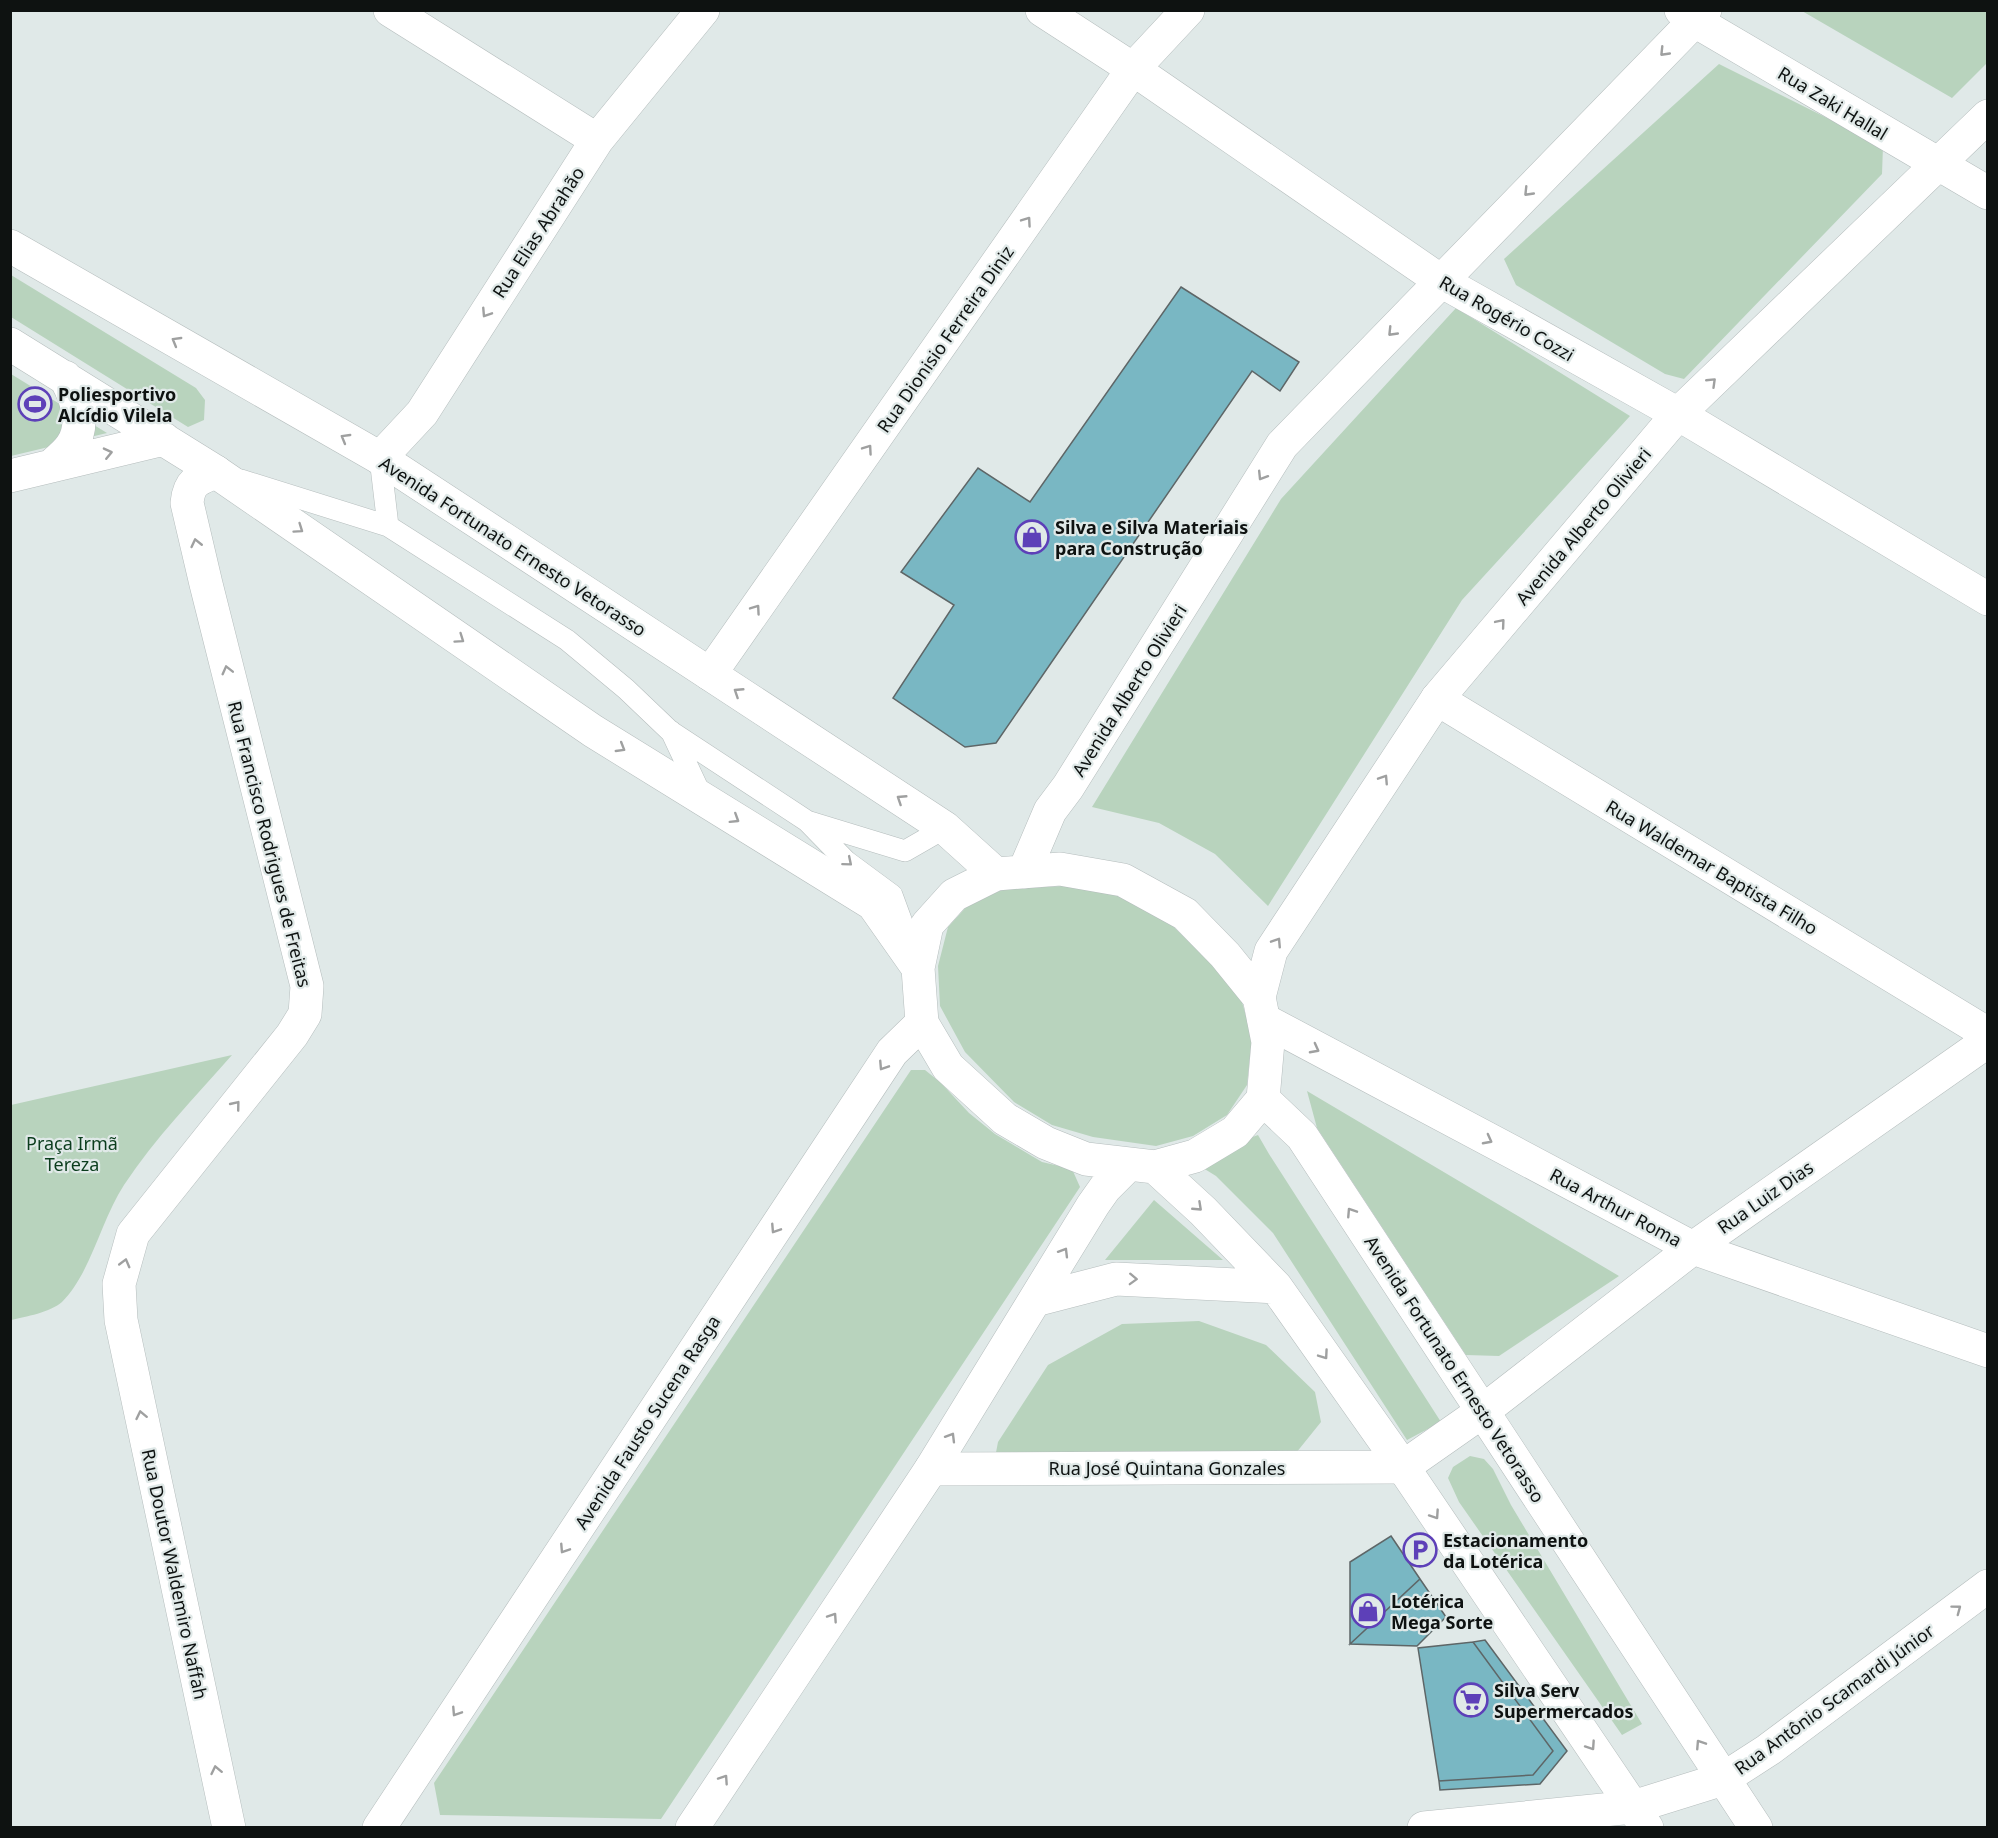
<svg xmlns="http://www.w3.org/2000/svg" width="1998" height="1838" font-family="'Noto Sans',sans-serif">
<rect width="100%" height="100%" fill="#e0e9e8"/>
<path fill="#b8d3bd" d="M1802,11H1987V63L1952,98Z
M1719,64L1883,146L1882,174L1684,379L1665,374L1516,285L1504,259Z
M11,275L196,388L205,400L204,420L188,427L11,317Z
M1456,308L1630,416L1462,600L1268,906L1215,854L1159,823L1092,807L1281,499Z
M11,374L107,433L11,456Z
M1063,886L1121,896L1173,926L1215,968L1242,1002L1252,1037L1247,1085L1227,1115L1193,1136L1156,1146L1093,1137L1052,1125L1014,1102L965,1052L940,1006L938,966L948,927L969,904L1004,889Z
M232,1055C195,1097 155,1138 124,1185C101,1220 91,1273 62,1302C51,1312 25,1317 11,1320V1105Z
M911,1070H925L940,1082L969,1113L995,1134L1042,1162L1072,1169L1080,1187L661,1819L440,1815L434,1783Z
M1307,1091L1619,1276L1499,1356L1466,1355L1317,1128Z
M1258,1135L1269,1154L1441,1422L1407,1440L1273,1233L1216,1176L1190,1160Z
M1154,1200L1223,1260H1105Z
M1199,1321L1266,1345L1315,1392L1321,1422L1296,1453L994,1463L998,1442L1048,1365L1122,1324Z
M1470,1456L1484,1459L1493,1469L1511,1505L1642,1724L1622,1735L1459,1502L1448,1478L1453,1467Z"/>
<path fill="#79b7c3" stroke="#5e6667" stroke-width="1.5" d="M1181,287L1299,362L1280,391L1252,371L996,743L965,747L893,698L954,605L901,572L978,468L1030,502Z
M1391,1536L1420,1579L1350,1644V1562Z
M1420,1579L1446,1617L1417,1646L1350,1644Z
M1485,1640L1567,1751L1540,1784L1440,1790L1439,1781L1533,1775L1553,1751L1473,1642Z
M1473,1642L1553,1751L1533,1775L1439,1781L1418,1648Z"/>
<g fill="none" stroke-linecap="round" stroke-linejoin="round">
<defs>
<path id="lane" d="M380,458L388,526
M241,480L388,526L567,640L626,689L670,731L807,821L846,861L892,895L907,936
M671,731L701,795
M810,822L905,851L945,828"/>
<path id="street" d="M390,10L597,140
M1042,10L1133,69L1441,281L1678,414L1988,599
M1681,10L1695,21L1988,193
M380,458L422,413L597,140L703,10
M216,472C197,479 189,482 187,503L206,584L307,986L305,1014L292,1035L133,1234L119,1284L121,1320L229,1828
M710,674L1133,69L1188,10
M1437,699L1988,1034
M1264,1020L1693,1248L1988,1351
M931,1469L1403,1467L1483,1411L1693,1248L1988,1041
M1424,1828L1633,1807L1723,1779L1768,1750L1988,1586"/>
<path id="secondary" d="M10,246L380,458L945,828L996,874
M10,344L216,472L593,731L873,904L918,968
M51,466C58,460 67,453 72,445C86,424 76,397 65,377
M10,476L164,439
M1060,869L1123,880L1185,914L1225,955L1259,997L1268,1042L1263,1099L1235,1132L1195,1156L1155,1167L1086,1159L1046,1143L1005,1119L948,1067L922,1023L918,968L927,925L954,895L996,874Z
M1024,872L1050,811L1068,787L1282,445L1705,10
M1259,997L1271,951L1437,699L1678,414L1988,116
M1263,1099L1302,1136L1756,1828
M1155,1167L1203,1211L1276,1287L1403,1467L1647,1828
M1035,1300L1116,1279L1276,1287
M379,1828L892,1052L922,1023
M692,1828L931,1469L1093,1205L1105,1188L1129,1164"/>
</defs>
<use href="#lane" stroke="#b5bdbd" stroke-width="22"/>
<use href="#street" stroke="#b5bdbd" stroke-width="34"/>
<use href="#secondary" stroke="#b5bdbd" stroke-width="34"/>
<use href="#lane" stroke="#fff" stroke-width="21"/>
<use href="#street" stroke="#fff" stroke-width="33"/>
<use href="#secondary" stroke="#fff" stroke-width="33"/>
</g>
<defs><path id="oneway-chevron" d="M-2-3.5L2.5 0L-2 3.5" fill="none" stroke-width="1.6" stroke-linecap="round" stroke-linejoin="round" transform="scale(1.5)"/></defs>
<g stroke="#9fa0a0">
<use href="#oneway-chevron" transform="translate(1664 52) rotate(134)"/>
<use href="#oneway-chevron" transform="translate(1528 192) rotate(134)"/>
<use href="#oneway-chevron" transform="translate(1027 221) rotate(-55)"/>
<use href="#oneway-chevron" transform="translate(486 313) rotate(123)"/>
<use href="#oneway-chevron" transform="translate(1392 332) rotate(134)"/>
<use href="#oneway-chevron" transform="translate(176 341) rotate(-150)"/>
<use href="#oneway-chevron" transform="translate(1712 382) rotate(-44)"/>
<use href="#oneway-chevron" transform="translate(345 438) rotate(-150)"/>
<use href="#oneway-chevron" transform="translate(868 449) rotate(-55)"/>
<use href="#oneway-chevron" transform="translate(108 453) rotate(-13)"/>
<use href="#oneway-chevron" transform="translate(1262 476) rotate(122)"/>
<use href="#oneway-chevron" transform="translate(299 529) rotate(35)"/>
<use href="#oneway-chevron" transform="translate(196 543) rotate(-103)"/>
<use href="#oneway-chevron" transform="translate(756 609) rotate(-55)"/>
<use href="#oneway-chevron" transform="translate(1501 623) rotate(-50)"/>
<use href="#oneway-chevron" transform="translate(460 639) rotate(35)"/>
<use href="#oneway-chevron" transform="translate(227 670) rotate(-104)"/>
<use href="#oneway-chevron" transform="translate(738 692) rotate(-147)"/>
<use href="#oneway-chevron" transform="translate(621 748) rotate(31)"/>
<use href="#oneway-chevron" transform="translate(1384 779) rotate(-57)"/>
<use href="#oneway-chevron" transform="translate(901 799) rotate(-147)"/>
<use href="#oneway-chevron" transform="translate(735 819) rotate(32)"/>
<use href="#oneway-chevron" transform="translate(848 862) rotate(40)"/>
<use href="#oneway-chevron" transform="translate(1277 942) rotate(-57)"/>
<use href="#oneway-chevron" transform="translate(1315 1049) rotate(28)"/>
<use href="#oneway-chevron" transform="translate(883 1066) rotate(123)"/>
<use href="#oneway-chevron" transform="translate(236 1105) rotate(-51)"/>
<use href="#oneway-chevron" transform="translate(1488 1140) rotate(28)"/>
<use href="#oneway-chevron" transform="translate(1198 1207) rotate(43)"/>
<use href="#oneway-chevron" transform="translate(1351 1212) rotate(-123)"/>
<use href="#oneway-chevron" transform="translate(775 1229) rotate(123)"/>
<use href="#oneway-chevron" transform="translate(1064 1252) rotate(-59)"/>
<use href="#oneway-chevron" transform="translate(125 1263) rotate(-75)"/>
<use href="#oneway-chevron" transform="translate(1133 1279) rotate(2)"/>
<use href="#oneway-chevron" transform="translate(1324 1355) rotate(55)"/>
<use href="#oneway-chevron" transform="translate(141 1415) rotate(-102)"/>
<use href="#oneway-chevron" transform="translate(951 1437) rotate(-59)"/>
<use href="#oneway-chevron" transform="translate(1435 1515) rotate(56)"/>
<use href="#oneway-chevron" transform="translate(564 1549) rotate(123)"/>
<use href="#oneway-chevron" transform="translate(1957 1609) rotate(-37)"/>
<use href="#oneway-chevron" transform="translate(833 1617) rotate(-56)"/>
<use href="#oneway-chevron" transform="translate(456 1712) rotate(123)"/>
<use href="#oneway-chevron" transform="translate(1700 1744) rotate(-123)"/>
<use href="#oneway-chevron" transform="translate(1591 1746) rotate(56)"/>
<use href="#oneway-chevron" transform="translate(216 1770) rotate(-102)"/>
<use href="#oneway-chevron" transform="translate(724 1779) rotate(-56)"/>
</g>
<defs>
<symbol id="stadium-ring" viewBox="-11 -11 22 22"><circle r="9.5" fill="#e0e9e8" stroke="#5d40b8" stroke-width="1.5"/><path d="M0-5a6.5 5 0 1 0 0 10a6.5 5 0 1 0 0-10ZM-3.5-1.8h7v3.6h-7Z" fill="#5d40b8"/></symbol>
<symbol id="shop-ring" viewBox="-11 -11 22 22"><circle r="9.5" fill="#e0e9e8" stroke="#5d40b8" stroke-width="1.5"/><path d="M-5-2.5h2.3a2.7 3.5 0 0 1 5.4 0H5L5.5 6h-11ZM-1.5-2.5h3a1.5 2.3 0 0 0-3 0Z" fill="#5d40b8"/></symbol>
<symbol id="parking-ring" viewBox="-11 -11 22 22"><circle r="9.5" fill="#e0e9e8" stroke="#5d40b8" stroke-width="1.5"/><path d="M-3.5-5.5H1a3.5 3.5 0 0 1 0 7H-1V5.5H-3.5ZM-1-3.4V-.6H.8a1.4 1.4 0 0 0 0-2.8Z" fill="#5d40b8"/></symbol>
<symbol id="supermarket-ring" viewBox="-11 -11 22 22"><circle r="9.5" fill="#e0e9e8" stroke="#5d40b8" stroke-width="1.5"/><path d="M-6-5.5h2.5l.6 2H6L4.5 2H-2.5L-4.4-4H-6ZM-1.5 3.2a1.3 1.3 0 1 0 .1 0ZM3 3.2a1.3 1.3 0 1 0 .1 0Z" fill="#5d40b8"/></symbol>
</defs>
<g fill-rule="evenodd">
<use href="#stadium-ring" x="16" y="385" width="38" height="38"/>
<use href="#shop-ring" x="1013" y="518" width="38" height="38"/>
<use href="#parking-ring" x="1401" y="1531" width="38" height="38"/>
<use href="#shop-ring" x="1349" y="1592" width="38" height="38"/>
<use href="#supermarket-ring" x="1452" y="1681" width="38" height="38"/>
</g>
<g text-anchor="middle" dominant-baseline="central" stroke-width="4.5" stroke-linejoin="round" paint-order="stroke">
<g font-size="18" fill="#0e1211" stroke="#e0e9e8">
<text transform="translate(1833 103) rotate(31)">Rua Zaki Hallal</text>
<text transform="translate(538 232) rotate(-57)">Rua Elias Abrahão</text>
<text transform="translate(1507 318) rotate(30)">Rua Rogério Cozzi</text>
<text transform="translate(945 339) rotate(-55)">Rua Dionisio Ferreira Diniz</text>
<text transform="translate(1583 526) rotate(-50)">Avenida Alberto Olivieri</text>
<text transform="translate(513 546) rotate(33)">Avenida Fortunato Ernesto Vetorasso</text>
<text transform="translate(1129 690) rotate(-58)">Avenida Alberto Olivieri</text>
<text transform="translate(270 844) rotate(76)">Rua Francisco Rodrigues de Freitas</text>
<text transform="translate(1712 867) rotate(31)">Rua Waldemar Baptista Filho</text>
<text transform="translate(1765 1197) rotate(-35)">Rua Luiz Dias</text>
<text transform="translate(1616 1207) rotate(28)">Rua Arthur Roma</text>
<text transform="translate(1455 1369) rotate(57)">Avenida Fortunato Ernesto Vetorasso</text>
<text transform="translate(647 1422) rotate(-57)">Avenida Fausto Sucena Rasga</text>
<text x="1167" y="1468">Rua José Quintana Gonzales</text>
<text transform="translate(175 1574) rotate(78)">Rua Doutor Waldemiro Naffah</text>
<text transform="translate(1834 1699) rotate(-36)">Rua Antônio Scamardi Júnior</text>
</g>
<g font-size="18" font-weight="bold" fill="#0e1211" stroke="#e0e9e8" text-anchor="start">
<text x="58" y="394">Poliesportivo<tspan x="58" dy="21">Alcídio Vilela</tspan></text>
<text x="1055" y="527">Silva e Silva Materiais<tspan x="1055" dy="21">para Construção</tspan></text>
<text x="1443" y="1540">Estacionamento<tspan x="1443" dy="21">da Lotérica</tspan></text>
<text x="1391" y="1601">Lotérica<tspan x="1391" dy="21">Mega Sorte</tspan></text>
<text x="1494" y="1690">Silva Serv<tspan x="1494" dy="21">Supermercados</tspan></text>
</g>
<g font-size="18" fill="#0b3d1d" stroke="#e0e9e8">
<text x="72" y="1143">Praça Irmã<tspan x="72" dy="21">Tereza</tspan></text>
</g>
</g>
<rect width="1998" height="1838" fill="none" stroke="#0e1211" stroke-width="24"/>
</svg>
